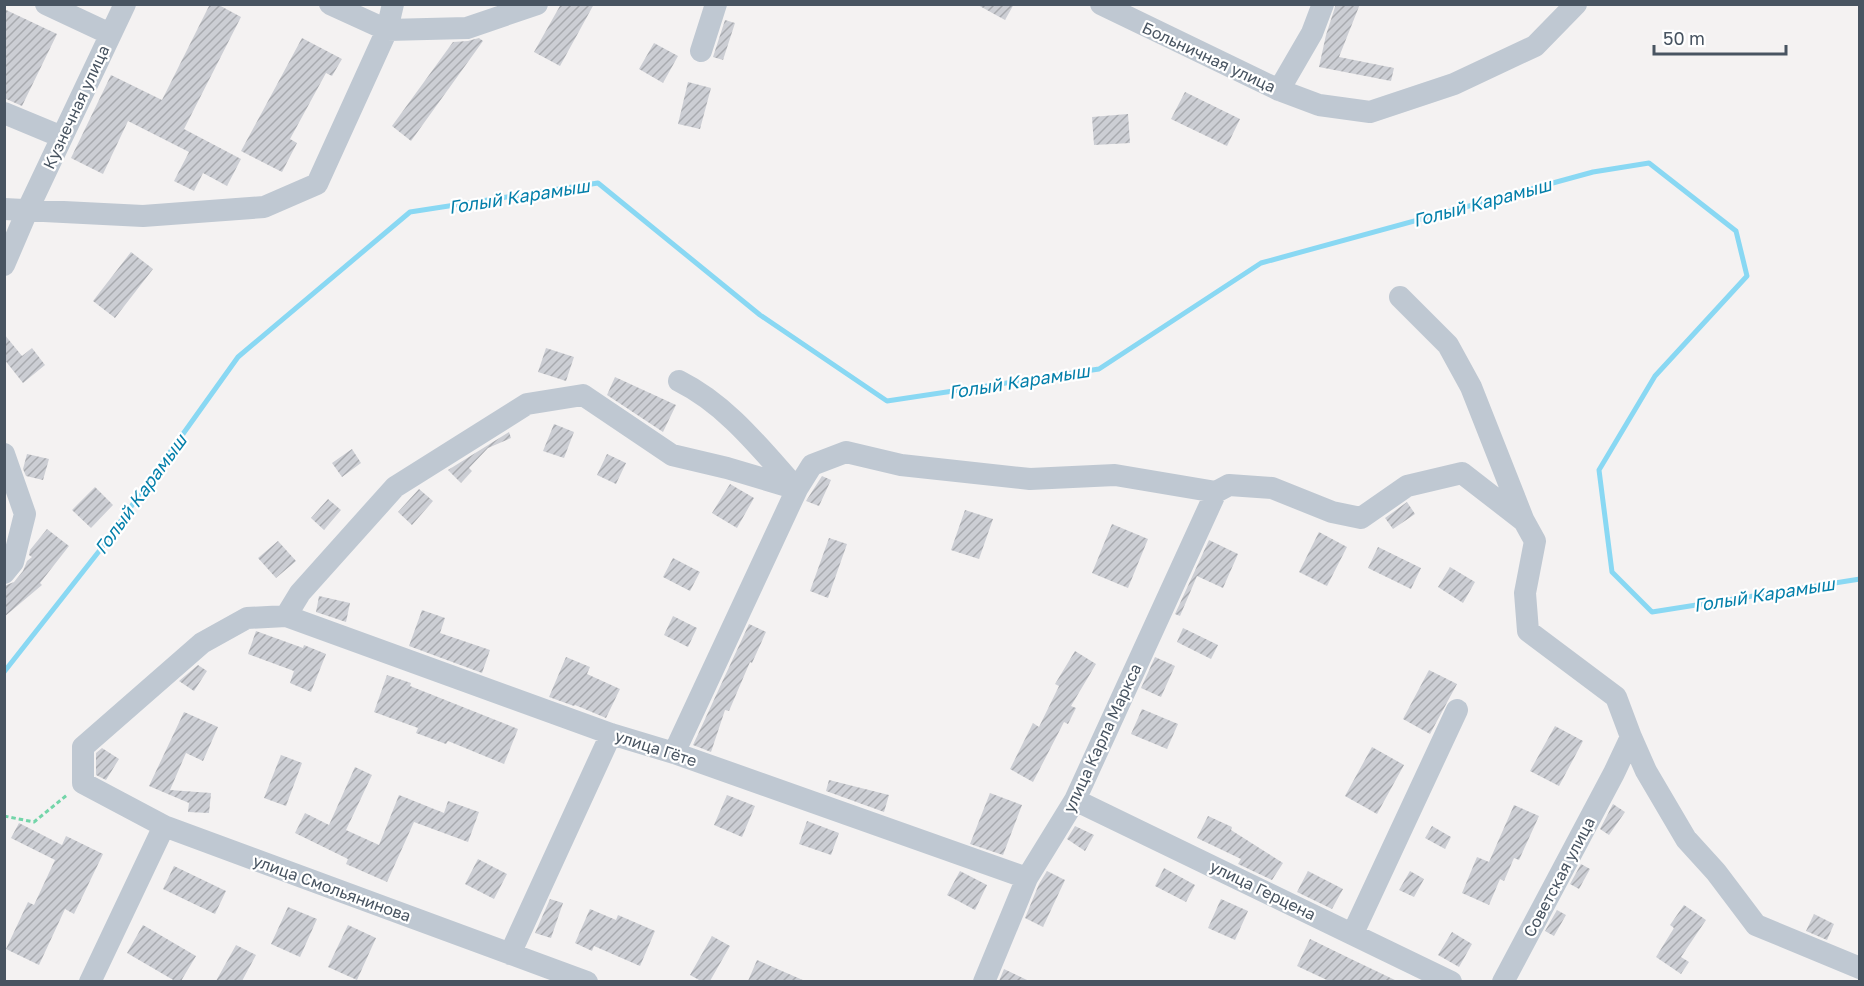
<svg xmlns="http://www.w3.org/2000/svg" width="1864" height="986" font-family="'Golos Text',sans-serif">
<defs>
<pattern id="building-hatch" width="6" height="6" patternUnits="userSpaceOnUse" patternTransform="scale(1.5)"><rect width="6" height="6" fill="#ccced4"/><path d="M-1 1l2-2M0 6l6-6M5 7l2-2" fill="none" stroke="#a8aaaf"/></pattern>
</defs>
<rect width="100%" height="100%" fill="#f4f2f2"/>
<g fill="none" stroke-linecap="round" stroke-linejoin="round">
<path stroke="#89d8f3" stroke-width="5" d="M4,672L100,550L238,357L410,212L598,183L760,315L887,401L1099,369L1261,263L1593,172L1649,163L1736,231L1747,276L1655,376L1599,470L1612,572L1652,612L1860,579"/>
</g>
<path fill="url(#building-hatch)" d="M210,4H217L241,17L184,129L241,159L227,186L203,173L194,191L174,181L189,152L128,121L103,174L71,158L111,75L162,100Z
M561,4H594L560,66L534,52Z
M976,4H1014L1005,20Z
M1336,4H1360L1339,57L1394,68L1391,81L1319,67L1326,35Z
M4,9L57,34L22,106L4,98Z
M725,20L735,23L723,60L713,57Z
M302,38L342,59L332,76L326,73L290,139L297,143L282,172L241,151Z
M479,38L483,41L411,141L392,126L453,42L468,41Z
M654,43L678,56L663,83L639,69Z
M688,82L711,88L700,129L678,124Z
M1185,92L1240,119L1227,146L1171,119Z
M1128,114L1130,143L1094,145L1092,117Z
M131,252L153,269L115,318L93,301Z
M4,334L22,356L32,348L45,365L23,383L4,359Z
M546,348L574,357L566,381L538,372Z
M615,377L676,405L663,432L607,395Z
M554,424L574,432L564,458L543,451Z
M509,432L511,438L488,448L469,468L472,471L461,483L448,470Z
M352,449L361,463L342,477L332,463Z
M27,454L49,459L43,480L26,476L23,469Z
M607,454L626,463L616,484L597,475Z
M822,476L831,480L819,506L806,501Z
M730,484L754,498L737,528L712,513Z
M95,487L113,505L91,528L72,510Z
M419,489L433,501L412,525L398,512Z
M328,499L341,510L324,530L311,518Z
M1407,502L1415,514L1393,529L1385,518Z
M965,510L993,519L979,559L951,550Z
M1112,524L1148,539L1128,588L1092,573Z
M47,529L69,546L40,583L42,585L4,617V586L14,582L23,571L27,561L32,557L29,555L30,550Z
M1319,532L1347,547L1327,586L1299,572Z
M829,538L847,544L828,598L810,591Z
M1209,540L1238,554L1223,588L1197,576L1180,616L1175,614Z
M278,541L296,561L276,578L258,558Z
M1378,547L1421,568L1411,589L1368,568Z
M673,558L700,572L690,591L663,577Z
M1450,567L1475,582L1463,603L1438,587Z
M319,596L350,603L346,622L316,612Z
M422,610L445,618L440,633L490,650L482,673L409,646Z
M673,616L697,628L688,647L664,635Z
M749,624L766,632L752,663L750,662L729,711L725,710L711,752L693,745Z
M1183,628L1218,645L1211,659L1177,642Z
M256,631L303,648L304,645L326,654L311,692L290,683L294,671L248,654Z
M1075,651L1096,664L1071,706L1076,708L1068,724L1064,722L1033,782L1010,769L1033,723L1039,727L1059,686L1055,684Z
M566,657L590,667L587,674L620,689L606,718L575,705L574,706L549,697Z
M1155,657L1175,666L1161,697L1141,688Z
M198,665L207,671L194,691L179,681Z
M1429,670L1457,684L1430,734L1403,719Z
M387,675L411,683L410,686L518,729L504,764L448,741L446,744L416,733L418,728L374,712Z
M1142,709L1178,724L1167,749L1131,734Z
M184,712L218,727L203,761L186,753L170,790L211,793L209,813L188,812L189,803L149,786Z
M1555,726L1583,741L1559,786L1530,771Z
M1372,747L1404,765L1377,814L1345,796Z
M102,748L119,759L106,780L96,775V753Z
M281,755L302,763L286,806L264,798Z
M355,767L372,775L346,830L379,845L399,795L444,813L448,801L479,812L468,842L414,822L387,882L346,864L348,859L295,833L305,813L329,825Z
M829,780L889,795L884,812L826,791Z
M990,793L1022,805L1003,855L970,844Z
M727,795L755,806L742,837L714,825Z
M1613,804L1625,812L1609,835L1600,829Z
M1514,805L1539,816L1519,860L1514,858L1504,881L1500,879L1489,905L1462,893L1477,857L1489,862Z
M1208,816L1232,827L1231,830L1283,863L1272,880L1238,864L1241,859L1197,838Z
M807,821L839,833L831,855L799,844Z
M19,823L62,845L66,836L103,854L74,914L65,909L39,965L6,949L28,902L34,905L55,860L11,838Z
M1075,826L1094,835L1085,851L1067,839Z
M1432,826L1451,837L1445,849L1425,838Z
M478,859L507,874L494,899L465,884Z
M1581,864L1590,869L1579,889L1570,884Z
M174,866L226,891L215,914L163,889Z
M1164,868L1195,885L1186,902L1155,886Z
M960,871L987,885L975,910L947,895Z
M1047,871L1065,880L1043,927L1025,918L1039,884Z
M1308,871L1343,889L1332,909L1297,892Z
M1410,871L1424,879L1414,897L1399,890Z
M550,899L563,903L551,938L535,933Z
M1221,899L1248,911L1235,940L1208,928Z
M1684,905L1706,920L1681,957L1689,962L1681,974L1656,957L1674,928L1670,925Z
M288,907L317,919L300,957L271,944Z
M590,909L616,920L618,915L655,931L640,966L594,946L592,951L575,943Z
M1557,910L1566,915L1554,936L1545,931Z
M1814,914L1834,924L1827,940L1806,931Z
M143,925L196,956L181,981H175L127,953Z
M348,925L376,938L357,980L328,967Z
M1452,932L1472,944L1459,967L1438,955Z
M712,936L730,946L710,981H701L690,975Z
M1310,939L1349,958L1397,981H1329L1297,966Z
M236,945L256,955L242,981H216Z
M757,960L805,981H748Z
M1004,969L1029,981H999Z"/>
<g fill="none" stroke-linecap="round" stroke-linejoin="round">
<path stroke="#73d5a9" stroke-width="3" stroke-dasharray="4.5 3" stroke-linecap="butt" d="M4,816L34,822L67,795"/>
<path stroke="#bfc8d2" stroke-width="22" d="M46,4L110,34
M330,4L387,30L393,4
M1101,4L1279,90L1319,105L1370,112L1454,84L1535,46L1576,4
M701,51L716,4
M1279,90L1312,33L1323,4
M4,113L62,137
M4,209L143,216L264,207L317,184L387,30L467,28L537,4
M4,265L28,209L125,4
M1400,297L1448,345L1471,387L1523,519
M679,381C727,405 760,448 796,488
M4,454L25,514L13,562L4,573
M286,616L300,593L395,487L527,404L583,395L672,455L727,468L797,489
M1631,737L1646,771L1686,839L1716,872L1756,925L1860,968
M674,753L797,489L812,465L846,452L901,465L1030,479L1115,475L1216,492L1229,485L1272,488L1332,512L1361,518L1407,486L1462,473L1524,521L1535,541L1525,593L1528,631L1616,697L1631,737L1614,773L1503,982
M1075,800L1451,982
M1353,933L1457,710
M510,954L611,734
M90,982L164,826
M587,982L164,826L83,783V747L202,643L247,618L286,616L611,734L674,753L1027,878
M984,982L1027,878L1075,800L1216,492"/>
</g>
<g text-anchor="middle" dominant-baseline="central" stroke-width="4.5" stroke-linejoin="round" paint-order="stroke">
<g font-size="16" fill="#485461" stroke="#fff">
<text transform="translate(1209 57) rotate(25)">Больничная улица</text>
<text transform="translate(76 107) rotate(-65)">Кузнечная улица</text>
<text transform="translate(1102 738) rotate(-65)">улица Карла Маркса</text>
<text transform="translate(656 748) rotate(18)">улица Гёте</text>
<text transform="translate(1559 877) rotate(-62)">Советская улица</text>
<text transform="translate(332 888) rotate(20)">улица Смольянинова</text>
<text transform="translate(1263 890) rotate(26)">улица Герцена</text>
</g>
<g font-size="18" font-style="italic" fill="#037faa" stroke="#fff">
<text transform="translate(519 196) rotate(-9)">Голый Карамыш</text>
<text transform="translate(1482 202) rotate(-15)">Голый Карамыш</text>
<text transform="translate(1019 381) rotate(-9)">Голый Карамыш</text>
<text transform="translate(140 494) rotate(-54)">Голый Карамыш</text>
<text transform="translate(1764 594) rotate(-9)">Голый Карамыш</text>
</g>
</g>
<rect width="1864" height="986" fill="none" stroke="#485461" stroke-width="12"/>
<path d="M1654 45v9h132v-9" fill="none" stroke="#485461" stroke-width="3"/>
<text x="1663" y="45" font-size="18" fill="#485461" stroke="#ffffff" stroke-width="4.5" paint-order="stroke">50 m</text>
</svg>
